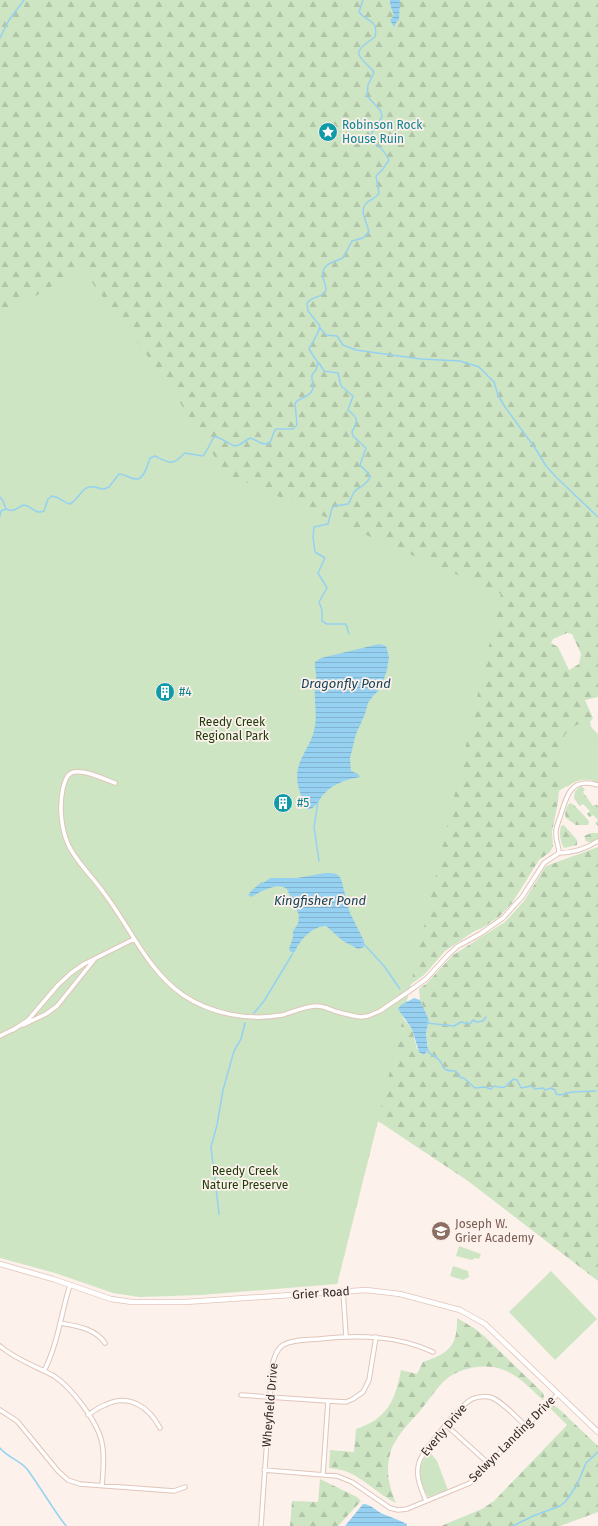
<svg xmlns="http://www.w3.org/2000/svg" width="598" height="1526" font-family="'Fira Sans',sans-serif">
<defs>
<pattern id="forest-firs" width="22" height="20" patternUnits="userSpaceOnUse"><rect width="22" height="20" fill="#cde5c2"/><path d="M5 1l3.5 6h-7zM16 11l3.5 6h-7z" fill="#b1c4a7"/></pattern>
<pattern id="water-rules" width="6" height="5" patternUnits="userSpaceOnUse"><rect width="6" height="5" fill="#96d1f1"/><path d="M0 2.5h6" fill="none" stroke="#82b3ce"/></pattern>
</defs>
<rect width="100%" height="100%" fill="#fdf1ec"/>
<path fill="url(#forest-firs)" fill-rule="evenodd" d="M0,0H598V697L585,700L593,718L590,722L591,727L598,734V780L577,779L559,791L558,802L552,832L553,846L550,852L539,860L512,903L499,917L482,928L473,932L445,951L424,975L378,1008L0,881ZM567,633L572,634L581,654L579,664L569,670L558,647L551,643L553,639Z
M581,786L585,789L583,792L593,806L596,804L598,806V826L595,823L598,820L593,815L590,817L587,814L590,811L583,804L580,806L574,798L575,791Z
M570,803L574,805L588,820L589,822L588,825H576L566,818C564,813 566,806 570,803Z
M564,825L577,840V845L564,848C560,841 559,833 561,826Z
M591,833H598V840L593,843L586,841L584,836Z
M598,847V1281L468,1181L378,1121L337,1284H295L0,1111L403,1018L412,1029L417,1049L426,1053L428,1046L426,1033L429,1020L420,1000L419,989L427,983L453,955L505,922L524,901L546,866Z
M457,1318L474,1328L484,1336L543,1393L544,1397L543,1400C528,1387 514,1370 493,1367C480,1365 464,1368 452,1375C439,1383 430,1399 420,1411C411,1421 402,1430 395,1442C392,1446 390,1453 389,1459C386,1475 390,1488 396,1503C379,1495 367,1481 350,1473C344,1470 336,1469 329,1468L330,1450L354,1452L356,1429C387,1419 395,1401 401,1370L417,1374L423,1362C447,1354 458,1347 457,1318Z
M554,1406L558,1408L598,1446V1512L560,1526H441L482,1509L494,1501L567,1425L550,1408Z
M320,1479L357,1497L361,1501L338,1526H290L292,1501L318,1502Z"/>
<path fill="#cde5c2" d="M81,268L165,379L225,473L501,594L400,1031L337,1284L201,1295L140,1297L113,1293L55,1273L0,1258V318Z
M584,722H588L598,737V783C587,777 577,779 567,787C560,769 553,746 569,730C573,726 579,724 584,722Z
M459,1246L481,1254L479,1259L475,1258L472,1260L456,1256Z
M453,1266L468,1271L469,1277L463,1280L450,1276Z
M551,1271L597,1319L555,1360L509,1312Z
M429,1451L437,1461L448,1490L428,1497C418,1477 415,1470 429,1451Z"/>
<path fill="url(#water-rules)" d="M390,0H400L399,20L397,21L394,27L390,20L394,16L390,4Z
M379,644L386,646L389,657L387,670L381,688L373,696L368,703L365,714L356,734L350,758L351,771L358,774L360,777C347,779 332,784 323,795C319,800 317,805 311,809H307C303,803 301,796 299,789C291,761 311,751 315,726C317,714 314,701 315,689C315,684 317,679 316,674C316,670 314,666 315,662L321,658Z
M325,873C331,873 338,872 341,879L350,913L364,941V947L358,949L343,941L326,926C313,926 299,940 295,952H291L289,949L293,937V931L298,924L299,915L287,889C278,881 260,892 251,897L248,895L252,890L262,882L263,883L270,878H297Z
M414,998L420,1000L429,1020L426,1033L428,1050L424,1055L419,1052L412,1029L398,1009L401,1005Z
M363,1504C371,1504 376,1511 383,1514C391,1517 399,1520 407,1524V1526H345Z"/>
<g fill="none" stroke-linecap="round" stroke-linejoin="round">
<path stroke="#96d1f1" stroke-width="1.5" d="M0,38L9,20L24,0
M320,328L326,335L337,336L343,345L356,350L421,359L460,361L479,367L494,382L498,395L505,407L535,448L546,466L556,477L598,517
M319,363L324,371L338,373L341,386L353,396L348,410C359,419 358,420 352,432L353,436L366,448L360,465L367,472L370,477C367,485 362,485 356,490C351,494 352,500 348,504L335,506L332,508L328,524L314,527L313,537L315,552L325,558L318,573L327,588L319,602L322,610V621L327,624H346L349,634
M0,497L3,501L6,509C14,513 17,507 24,505C32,506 35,515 44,511L48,499L52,496C59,497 63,502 70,504C81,498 81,485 95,487C98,488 101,489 104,489L109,487L119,474C125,474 130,479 136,479C144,480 148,464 150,458L155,456C171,464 172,466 185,453L203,456C218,436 207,430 234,446L239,445L250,438C258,440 261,446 270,443L274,432L276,429H293L297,425L295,403C300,397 311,397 313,388C314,384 311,379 312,375L316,370L318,363L309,349C313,341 318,335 320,326L308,311L307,303C314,295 322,298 326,291C326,286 325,283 323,278C320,264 334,262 343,258L352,241L363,238L369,232C367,221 357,209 369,201C373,199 377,197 379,193L376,176L382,170L389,160C378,136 359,148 382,117L381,111L367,96L368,85L374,72C357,53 350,54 375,37C379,19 367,23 359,12L363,0
M0,516L1,511L6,509
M318,801L314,827L319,861
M362,942L384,966L400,989
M254,1013L264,1001L293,953
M427,1023L454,1026L461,1022L470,1024L473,1020L477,1022L483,1021L486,1017
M428,1050L429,1053C433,1055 437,1057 440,1061C442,1063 442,1067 445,1069C453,1074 454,1066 461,1078H464L475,1088L484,1087L491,1089L494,1086C509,1090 504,1085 514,1079L517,1080L521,1088L531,1086L535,1089L543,1088L545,1090L551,1088L555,1090L556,1094L560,1095L572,1092L596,1091
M219,1214L211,1147L217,1125L223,1090L234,1051L241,1039L245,1023
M0,1448C8,1458 20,1460 27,1469C41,1488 52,1508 66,1526
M513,1526L533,1516L560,1506L566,1501L577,1485L586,1463L598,1452"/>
<defs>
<path id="minor" d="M115,783C103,779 87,770 74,772C67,773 65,781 63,788C59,806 61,828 68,844C76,862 93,877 104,893C130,927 147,970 183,995C211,1014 249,1021 282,1015C294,1012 305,1006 317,1006C324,1006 331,1010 338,1012C345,1014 353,1016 361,1017L368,1016L380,1011L408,992L426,979L449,954L458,946L480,934L503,918L522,897L544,863L559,853
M598,785C572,777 567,794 561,814C559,821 555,828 556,835C556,841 559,847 559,853C572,853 587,848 598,841
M23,1025L46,1014L57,1006L94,960
M13,1030L28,1020L58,985L71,973L84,964L134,939
M0,1036L14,1029
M343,1291L346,1336
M60,1323C76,1326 95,1328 105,1343
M0,1346C16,1360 36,1366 54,1376C71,1387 98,1422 102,1443C105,1457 103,1472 102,1486
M44,1371C58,1344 61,1313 70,1285
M241,1395L328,1401L346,1402L353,1399L363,1392L369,1380L376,1337
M0,1410L17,1421L58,1471L68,1480L80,1484L174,1491L185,1487
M88,1415C94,1411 99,1407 105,1405C129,1393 149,1407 160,1428
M446,1425L489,1464
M264,1470L337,1476L352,1482L390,1508L398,1510L407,1509L470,1483L558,1394
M323,1474L328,1401
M426,1501C421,1488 415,1476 419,1463C421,1452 462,1404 472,1399C477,1397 484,1396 490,1397C501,1400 517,1418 526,1426
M261,1526L272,1366C274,1358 276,1350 283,1345C294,1339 307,1340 319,1339C358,1335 397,1335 433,1352"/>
<path id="tertiary" d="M0,1264L53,1279L111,1299L132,1302H185L366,1290L400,1294L460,1310L485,1324L598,1432"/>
</defs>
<use href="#minor" stroke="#e1c5b8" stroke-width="5.5"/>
<use href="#tertiary" stroke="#e1c5b8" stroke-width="6"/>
<use href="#minor" stroke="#fff" stroke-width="3.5"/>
<use href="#tertiary" stroke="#fff" stroke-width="4.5"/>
</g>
<defs>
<symbol id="sight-disc" viewBox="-11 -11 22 22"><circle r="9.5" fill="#0f9aa8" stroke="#fdf1ec"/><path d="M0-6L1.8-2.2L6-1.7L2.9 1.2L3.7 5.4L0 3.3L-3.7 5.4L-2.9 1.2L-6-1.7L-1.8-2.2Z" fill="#fff"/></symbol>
<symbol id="building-disc" viewBox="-11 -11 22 22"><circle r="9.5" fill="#0f9aa8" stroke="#fdf1ec"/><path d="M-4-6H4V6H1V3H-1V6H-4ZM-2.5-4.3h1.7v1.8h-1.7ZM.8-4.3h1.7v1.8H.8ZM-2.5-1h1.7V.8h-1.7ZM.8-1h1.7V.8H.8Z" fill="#fff"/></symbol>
<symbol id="school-disc" viewBox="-11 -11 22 22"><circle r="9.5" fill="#8d6e63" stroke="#fdf1ec"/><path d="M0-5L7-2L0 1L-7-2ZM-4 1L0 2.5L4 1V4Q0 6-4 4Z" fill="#fff"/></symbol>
</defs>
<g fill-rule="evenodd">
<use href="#sight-disc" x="317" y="121" width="22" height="22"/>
<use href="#building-disc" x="154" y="681" width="22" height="22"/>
<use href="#building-disc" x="272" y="792" width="22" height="22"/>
<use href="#school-disc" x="430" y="1220" width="22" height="22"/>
</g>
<g text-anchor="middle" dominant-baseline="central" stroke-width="3.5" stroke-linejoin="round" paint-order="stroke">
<g font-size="12" fill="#0d838f" stroke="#fdf1ec" text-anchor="start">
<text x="342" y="125">Robinson Rock<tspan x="342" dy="14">House Ruin</tspan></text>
<text x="179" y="692">#4</text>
<text x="297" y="803">#5</text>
</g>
<g font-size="12" fill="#1c3b09" stroke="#fdf1ec">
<text x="232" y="722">Reedy Creek<tspan x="232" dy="14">Regional Park</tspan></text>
<text x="245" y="1171">Reedy Creek<tspan x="245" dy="14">Nature Preserve</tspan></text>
</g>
<g font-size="12" fill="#785e54" stroke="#fdf1ec" text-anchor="start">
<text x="455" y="1224">Joseph W.<tspan x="455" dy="14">Grier Academy</tspan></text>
</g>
<g font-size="12" fill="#342925" stroke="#fdf1ec">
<text transform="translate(321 1293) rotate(-4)">Grier Road</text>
<text transform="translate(270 1405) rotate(-85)">Wheyfield Drive</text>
<text transform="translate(444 1430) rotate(-50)">Everly Drive</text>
<text transform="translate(512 1439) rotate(-45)">Selwyn Landing Drive</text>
</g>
<g font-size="13" font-style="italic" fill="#15455b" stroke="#fdf1ec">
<text x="346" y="683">Dragonfly Pond</text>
<text x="320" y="900">Kingfisher Pond</text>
</g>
</g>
</svg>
